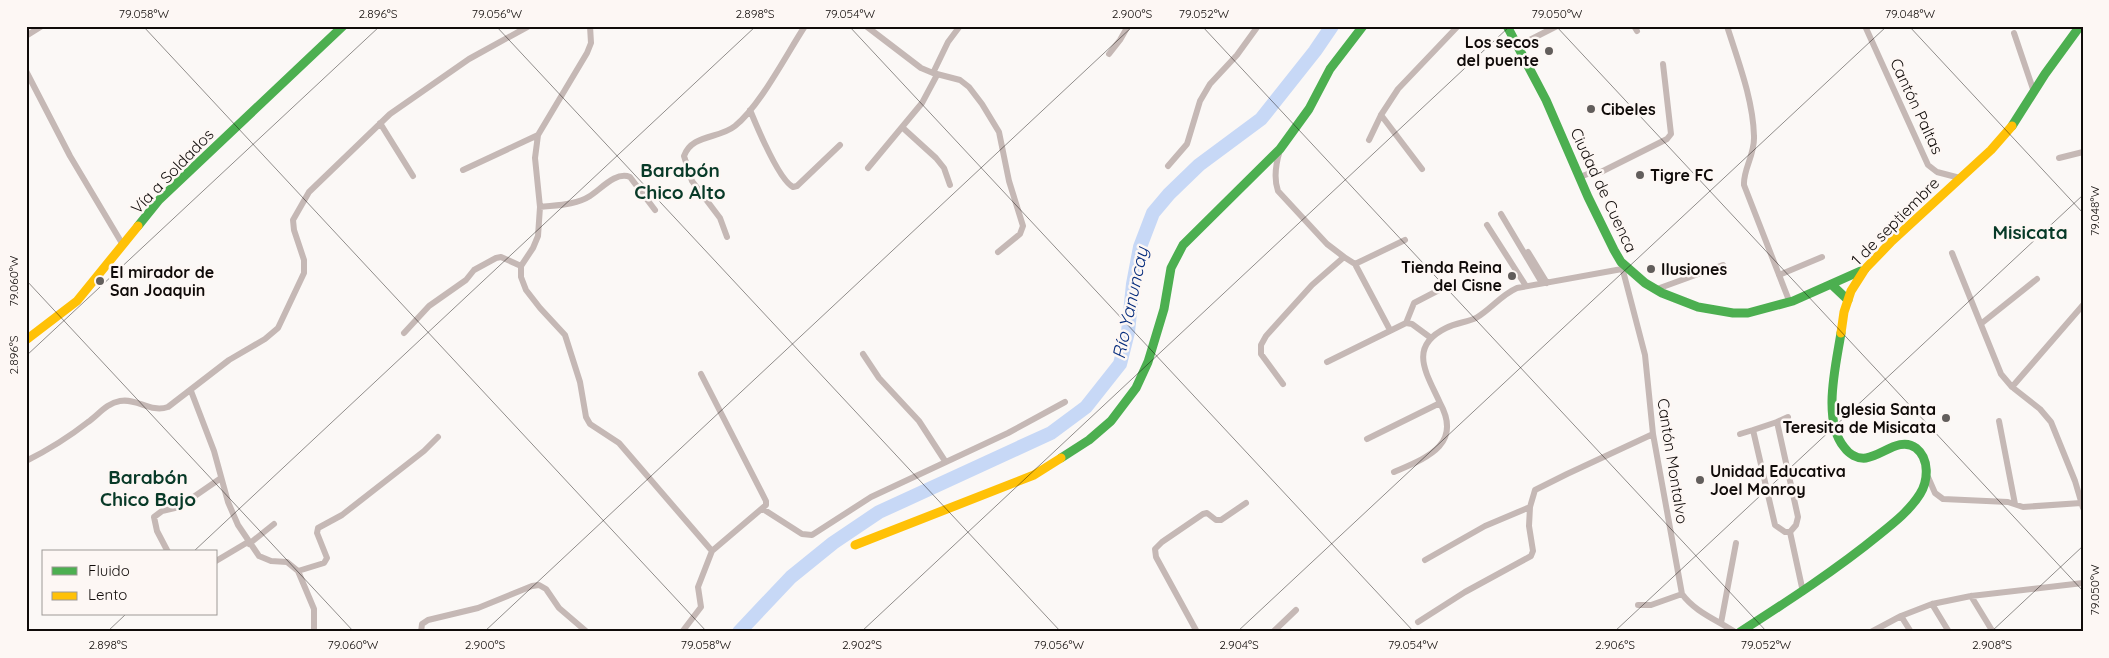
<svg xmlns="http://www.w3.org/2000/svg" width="2109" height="658" font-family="Quicksand,sans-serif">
<rect width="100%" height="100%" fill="#fbf8f6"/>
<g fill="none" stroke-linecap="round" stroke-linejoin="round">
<path stroke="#c7d8f6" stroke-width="14" d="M739,632L791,577L833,543L879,512L1051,433L1086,407L1120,364L1128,332L1133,284L1140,247L1153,213L1169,194L1199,165L1261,119L1315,51L1332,26"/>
<path stroke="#c5b8b5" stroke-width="6" d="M590,26L591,43L587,53L538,135L535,158L540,207L538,236L533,248L521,266V277L526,290L540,308L565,335L580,382L586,417L590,424L619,443L712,551L698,587L701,607L682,632
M866,26L921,68L933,73L960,80L969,87L982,104L999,132L1009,181L1023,226L1020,234L998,252
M1634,26L1637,31
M1727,26C1738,61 1753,99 1754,136C1755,155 1743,169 1744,185L1790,303
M1865,26L1928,165L1937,172L1960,178
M2014,33L2034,92
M26,36L42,26
M1516,47L1557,26
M1109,54L1120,40L1128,26
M26,71L70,156L123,245
M933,73L948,42L960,26
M750,110C757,127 779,180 793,187L797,186L840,145
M1381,115L1422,169
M380,123L413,176
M903,128L936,158L944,168L950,185
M1369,140L1381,115L1398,89L1458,26
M1280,150C1276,163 1273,177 1278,191L1327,244L1344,257
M2059,158L2083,152
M1168,166L1187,144L1200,101L1210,84L1237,55L1258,26
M868,168L922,103L937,75
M463,170L538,135
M1580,177L1590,173L1601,172L1667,139L1671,134L1663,64
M540,207C556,205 576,205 590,196C601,189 616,171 630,177L655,210
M1501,214L1542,283
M1487,225L1526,286
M727,237L720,218L692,181L684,156C692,134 719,139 735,126C760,106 786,55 805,26
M1528,252L1547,283
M1952,253L2001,374L2012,387L2040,409L2051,422L2075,481L2083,508
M1621,263L1645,355L1653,434L1682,594C1695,612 1717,620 1735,632
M1355,264L1405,240
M1779,275L1822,257
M1657,289L1723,265
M1406,323L1414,303L1439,290
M1982,323L2037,279
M404,333L429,306L466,280L474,270L496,258L501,257L521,266
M863,354L879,378L919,421L945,461
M1327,362L1406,323L1412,324L1431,338
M701,374L766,501V505L712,551
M1283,384L1261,354V345L1266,336L1312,285L1344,257L1355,264L1390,330
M2012,387L2083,305
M191,391L214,451L228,502L238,525L259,556L271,561L287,562L298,571L314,609V632
M1999,421L2015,504
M1777,422L1798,517L1796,525L1790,532H1785L1775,525L1753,430Z
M1777,422L1788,417
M1740,434L1753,430
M1367,439L1440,403C1427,374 1407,347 1446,328C1456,323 1467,322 1476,318C1491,309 1501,295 1517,288L1622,269
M26,461C48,450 69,437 88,422C98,415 107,403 120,401C138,398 150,413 168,407L229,360L265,339L278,328L304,273V260L294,230L293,220L309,192L390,114L469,59L529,26
M1394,472C1426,458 1463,445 1440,403
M1928,477L1935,493L1943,499L2008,502L2023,507L2081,503
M763,509L802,534L812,535L871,497L1008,433L1065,402
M1790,532L1803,592
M249,544L274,524
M168,552L157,531L154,517L162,511L179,507L221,478
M1425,560L1485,526L1530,507
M216,561L248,542
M298,571L324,563L327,558L317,533L318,528L342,515L424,451L438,437
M1971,596L1993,632
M1932,604L1949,632
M1638,605H1651L1682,594
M1901,616L1911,632
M1418,622L1465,592L1531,556L1533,551L1529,526L1530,507L1535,490L1567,474L1653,434
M1721,623L1736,543
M421,632L422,624L428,620L478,608L532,586L539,585L546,589L559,608L587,632
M1197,632L1156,557L1155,549L1162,542L1203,514L1207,513L1216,520H1221L1246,503
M1273,632L1296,610
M1871,632L1901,616L1932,604L1971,596L2083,583"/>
<path stroke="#4caf50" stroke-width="9" d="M1507,26L1546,100L1588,197L1614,250L1621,262L1645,283L1662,293L1698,307L1733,313H1748L1793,301L1865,269
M2012,126L2045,74L2080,26
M138,226L159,200L343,26
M1831,284L1848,300
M1061,458L1089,440L1111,421L1136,388L1148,362L1164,309L1171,268L1183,245L1280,149L1309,109L1330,69L1363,26
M1740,632C1788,601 1836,570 1880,534C1895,522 1910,510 1920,494C1928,481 1930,459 1916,448C1900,436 1882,456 1866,458C1857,459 1849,454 1844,447C1822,420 1836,365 1841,333"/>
<path stroke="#ffc107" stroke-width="9" d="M1841,333L1844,312L1851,291L1865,269L1892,241L1991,150L2012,126
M26,340L77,301L138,226
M855,545L1034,475L1061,458"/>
</g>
<path fill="none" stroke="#100b09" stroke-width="1" stroke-opacity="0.45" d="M143,26L707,632M496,26L1061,632M849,26L1414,632M1202,26L1767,632M1556,26L2083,591M1909,26L2083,213M26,280L354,632M26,356L380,26M193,552L756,26M107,632L126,614M484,632L1133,26M861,632L1510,26M1237,632L1887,26M1614,632L2083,195M1991,632L2083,546"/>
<g fill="#625e5c" stroke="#fdf7f4" stroke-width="2">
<circle cx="1549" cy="51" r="5"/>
<circle cx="1591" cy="109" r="5"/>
<circle cx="1640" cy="175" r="5"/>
<circle cx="1651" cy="269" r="5"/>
<circle cx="1512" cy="276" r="5"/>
<circle cx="100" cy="281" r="5"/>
<circle cx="1946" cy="418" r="5"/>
<circle cx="1700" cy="480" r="5"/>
</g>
<g text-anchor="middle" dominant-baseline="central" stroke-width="5" stroke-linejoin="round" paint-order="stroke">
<g font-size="16" font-weight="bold" fill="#100b09" stroke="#fdf7f4" text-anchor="start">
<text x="1539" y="42" text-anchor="end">Los secos<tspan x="1539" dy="18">del puente</tspan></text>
<text x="1601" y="109">Cibeles</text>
<text x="1650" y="175">Tigre FC</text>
<text x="1502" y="267" text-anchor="end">Tienda Reina<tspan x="1502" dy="18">del Cisne</tspan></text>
<text x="1661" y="269">Ilusiones</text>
<text x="110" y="272">El mirador de<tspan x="110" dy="18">San Joaquin</tspan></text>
<text x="1936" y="409" text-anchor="end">Iglesia Santa<tspan x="1936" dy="18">Teresita de Misicata</tspan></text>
<text x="1710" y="471">Unidad Educativa<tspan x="1710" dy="18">Joel Monroy</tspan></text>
</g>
<g font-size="16" fill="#100b09" stroke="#fdf7f4">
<text transform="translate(1917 106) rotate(65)">Cantón Paltas</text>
<text transform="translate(172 171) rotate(-46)">Vía a Soldados</text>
<text transform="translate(1604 190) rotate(65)">Ciudad de Cuenca</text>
<text transform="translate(1895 221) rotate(-45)">1 de septiembre</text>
<text transform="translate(1673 461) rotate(81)">Cantón Montalvo</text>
</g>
<g font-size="18" font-style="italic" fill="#052c7d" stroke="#fdf7f4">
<text transform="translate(1130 303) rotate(-78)">Río Yanuncay</text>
</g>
<g font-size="19" font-weight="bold" fill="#083a28" stroke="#fdf7f4">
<text x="680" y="170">Barabón<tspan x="680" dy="22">Chico Alto</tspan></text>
<text x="2030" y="232">Misicata</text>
<text x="148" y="477">Barabón<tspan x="148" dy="22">Chico Bajo</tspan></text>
</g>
</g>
<rect width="2109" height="658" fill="none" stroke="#fdf7f4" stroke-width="55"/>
<rect x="42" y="550" width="175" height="65" fill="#fdf7f4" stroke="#9e9996"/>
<rect x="52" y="567" width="25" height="8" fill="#4caf50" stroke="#9e9996"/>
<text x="88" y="576" font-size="15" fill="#100b09">Fluido</text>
<rect x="52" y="592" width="25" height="8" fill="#ffc107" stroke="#9e9996"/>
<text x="88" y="600" font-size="15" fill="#100b09">Lento</text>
<rect x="28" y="28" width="2054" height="602" fill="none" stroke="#100b09" stroke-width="2"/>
<g font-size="12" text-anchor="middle" fill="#100b09">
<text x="144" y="18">79.058°W</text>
<text x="378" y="18">2.896°S</text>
<text x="497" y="18">79.056°W</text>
<text x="755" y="18">2.898°S</text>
<text x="850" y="18">79.054°W</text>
<text x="1132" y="18">2.900°S</text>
<text x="1204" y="18">79.052°W</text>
<text x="1557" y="18">79.050°W</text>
<text x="1910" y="18">79.048°W</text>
<text transform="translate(2095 211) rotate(-90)" y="4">79.048°W</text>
<text transform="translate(14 281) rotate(-90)" y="4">79.060°W</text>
<text transform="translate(14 355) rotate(-90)" y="4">2.896°S</text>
<text transform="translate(2095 590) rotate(-90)" y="4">79.050°W</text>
<text x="108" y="649">2.898°S</text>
<text x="353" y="649">79.060°W</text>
<text x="485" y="649">2.900°S</text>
<text x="706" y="649">79.058°W</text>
<text x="862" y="649">2.902°S</text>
<text x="1059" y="649">79.056°W</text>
<text x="1239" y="649">2.904°S</text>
<text x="1413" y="649">79.054°W</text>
<text x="1615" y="649">2.906°S</text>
<text x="1766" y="649">79.052°W</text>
<text x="1992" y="649">2.908°S</text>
</g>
</svg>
